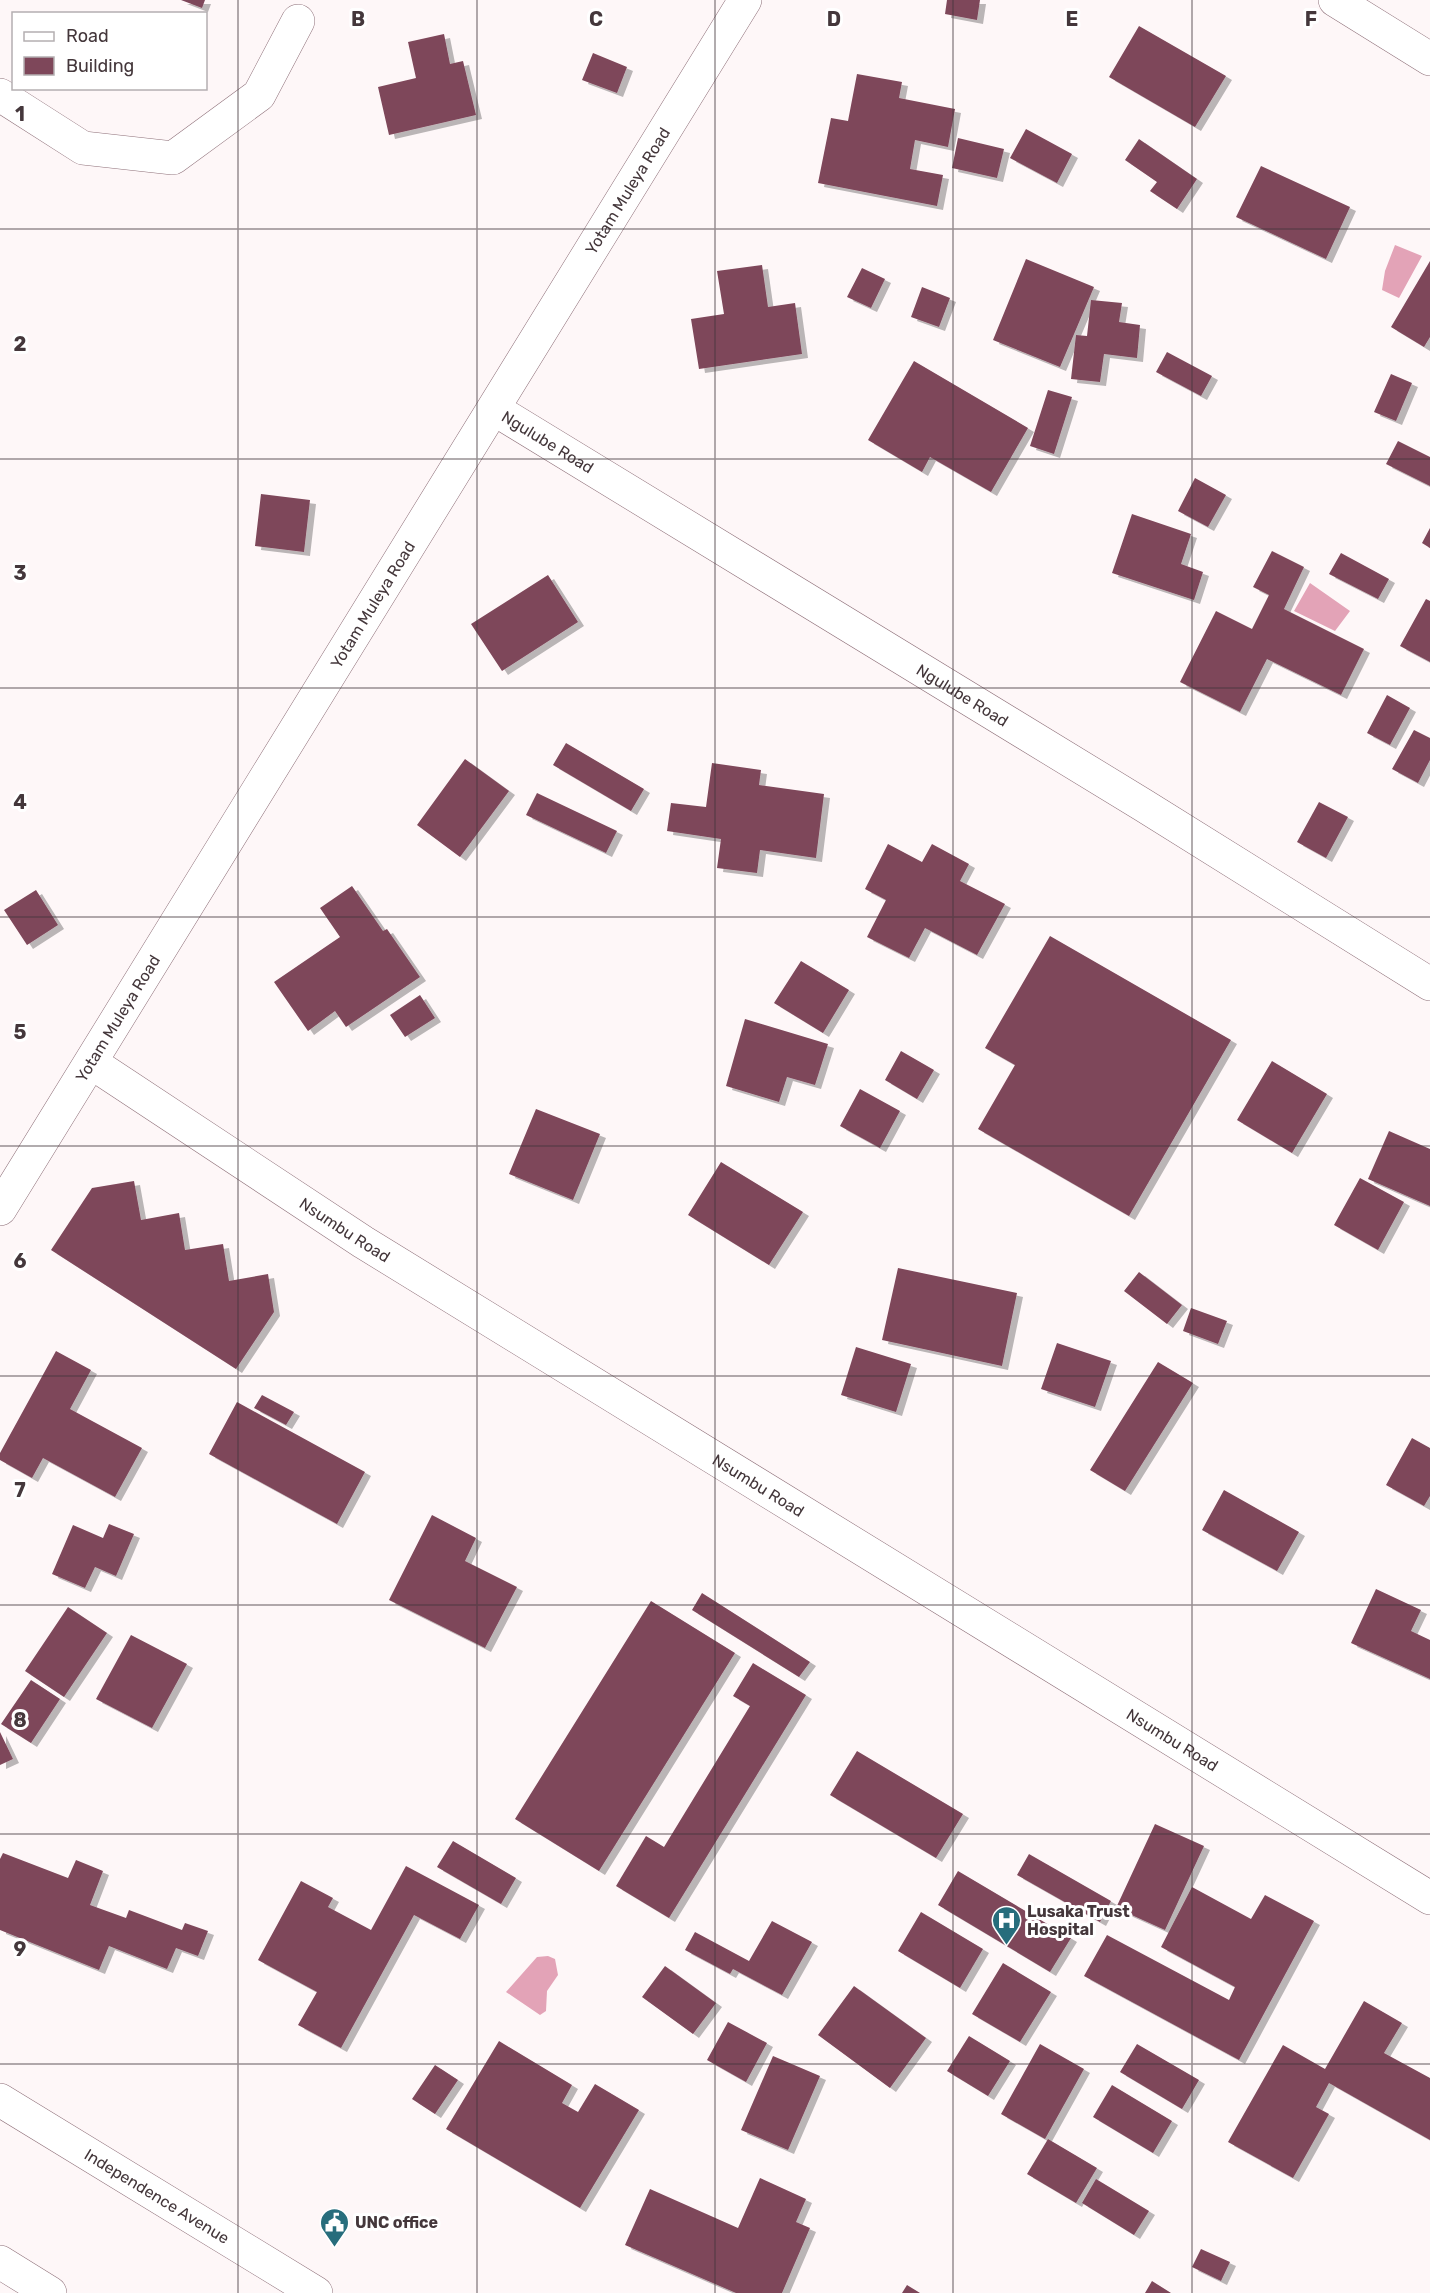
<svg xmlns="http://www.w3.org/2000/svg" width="1430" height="2293" font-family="Rubik,sans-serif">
<defs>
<filter id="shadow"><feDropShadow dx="6" dy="4" stdDeviation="0" flood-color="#0004"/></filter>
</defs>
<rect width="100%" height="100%" fill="#fef7f8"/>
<path fill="#e3a3b7" d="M1395,245L1422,256L1399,298L1382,290L1385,271Z
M1310,583L1350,611L1335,631L1294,611Z
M548,1956L555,1959L558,1975L547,1991L546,2011L540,2015L506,1992L537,1957Z"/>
<path fill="#7e475a" filter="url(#shadow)" d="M181,0H205L202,8Z
M947,0H980L977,20L945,14Z
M1139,26L1226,76L1195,127L1109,77Z
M444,34L450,64L463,61L476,115L389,135L378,87L416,78L408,42Z
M593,53L627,67L617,93L582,80Z
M857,74L902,82L899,98L955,109L948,147L915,140L910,169L943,175L937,206L818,183L831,118L848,121Z
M1026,129L1072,154L1057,183L1010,158Z
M958,138L1004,149L997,178L952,168Z
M1139,139L1197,179L1177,209L1150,191L1157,182L1125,160Z
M1261,166L1350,207L1326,259L1236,217Z
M1026,259L1094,287L1060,367L993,340Z
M1430,261V337L1424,347L1391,327Z
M762,265L768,307L795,303L802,354L699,369L691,319L724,314L717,271Z
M862,268L885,279L871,308L847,297Z
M922,287L950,298L939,327L911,317Z
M1091,300L1122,303L1119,322L1140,325L1137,358L1104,354L1100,382L1071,379L1076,335L1087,336Z
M1167,352L1212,376L1201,396L1156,372Z
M914,361L1028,428L991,492L930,457L922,472L868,440Z
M1391,374L1412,383L1396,421L1374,412Z
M1048,390L1072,397L1054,454L1030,446Z
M1398,441L1430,457V486L1386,464Z
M1195,478L1226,495L1208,527L1178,511Z
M261,494L310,500L304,552L255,546Z
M1132,514L1191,534L1181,564L1203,572L1194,600L1112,573Z
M1430,528V548L1422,543Z
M1272,551L1304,567L1284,609L1364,649L1341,695L1267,659L1240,712L1180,682L1216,611L1252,629L1269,595L1253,587Z
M1341,553L1389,579L1378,599L1329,574Z
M548,575L578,622L502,671L471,624Z
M1426,599L1430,601V662L1400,646Z
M1387,695L1410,708L1390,745L1367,733Z
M1414,730L1430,738V760L1418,783L1392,769Z
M566,743L644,789L631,811L553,765Z
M465,759L509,791L460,857L417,825Z
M712,763L761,770L759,785L824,794L816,858L760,850L757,873L717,868L721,839L667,831L671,803L706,807Z
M537,793L617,831L606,853L526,815Z
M1319,802L1348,817L1326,858L1297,842Z
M888,844L922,862L932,844L969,864L960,881L1005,904L977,955L925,928L909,958L867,937L886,900L865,889Z
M352,886L383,931L387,929L420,977L346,1027L335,1011L308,1031L274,982L340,937L320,908Z
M36,890L58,925L27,945L4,910Z
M1050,936L1231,1040L1129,1216L978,1129L1015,1065L985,1048Z
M801,961L849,990L823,1033L774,1003Z
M420,995L435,1018L405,1037L390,1015Z
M745,1019L828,1044L815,1085L787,1077L779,1102L726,1086Z
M901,1051L934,1070L917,1099L885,1080Z
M1272,1061L1327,1094L1292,1153L1237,1120Z
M860,1089L900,1111L880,1148L840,1126Z
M536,1109L600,1134L573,1200L509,1174Z
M1389,1131L1430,1149V1206L1368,1179Z
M721,1162L803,1212L769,1265L688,1215Z
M1360,1178L1404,1202L1378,1250L1334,1225Z
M134,1181L141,1220L179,1213L185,1250L223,1244L229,1281L268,1274L274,1312L236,1369L51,1250L92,1188Z
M898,1268L1017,1293L1002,1366L882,1340Z
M1139,1272L1182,1305L1167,1324L1124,1291Z
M1191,1308L1227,1321L1218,1344L1183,1331Z
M1057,1343L1111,1361L1095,1407L1041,1389Z
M856,1347L911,1364L896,1412L841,1395Z
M56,1351L91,1370L70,1409L142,1448L115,1497L43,1458L32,1478L0,1460V1453Z
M1158,1362L1193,1383L1125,1491L1090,1470Z
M262,1395L294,1412L286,1425L254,1408Z
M237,1402L365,1472L337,1524L209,1454Z
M1412,1438L1430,1448V1496L1424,1506L1386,1485Z
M1224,1490L1299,1532L1277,1571L1202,1530Z
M432,1515L476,1538L465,1561L517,1587L485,1648L389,1600Z
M109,1524L134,1534L116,1576L95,1567L85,1588L52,1574L73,1525L103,1538Z
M1376,1589L1421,1610L1411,1631L1430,1640V1679L1351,1643Z
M702,1593L810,1662L799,1677L692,1610Z
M651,1601L735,1653L599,1871L515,1819Z
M68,1607L107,1633L64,1697L25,1671Z
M131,1635L187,1664L152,1728L96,1699Z
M753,1663L806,1695L669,1918L616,1886L646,1836L664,1847L750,1706L733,1696Z
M31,1680L60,1699L31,1743L1,1724Z
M0,1732L13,1759L0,1765Z
M857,1751L963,1814L936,1858L830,1795Z
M1155,1824L1204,1846L1165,1930L1116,1908Z
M453,1841L516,1878L501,1904L437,1867Z
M3,1853L68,1878L76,1860L103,1871L90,1905L126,1918L129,1910L182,1930L185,1923L208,1931L198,1956L176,1948L167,1969L109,1946L99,1970L0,1930V1859Z
M1029,1854L1111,1901L1100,1922L1017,1875Z
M406,1866L479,1905L460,1939L414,1915L341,2048L298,2025L317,1992L258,1960L301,1881L333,1898L328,1907L371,1930Z
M958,1871L1071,1938L1050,1972L938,1905Z
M1192,1887L1251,1919L1265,1895L1314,1921L1239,2060L1084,1976L1107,1935L1229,2000L1235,1987L1161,1947Z
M921,1912L983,1949L960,1988L898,1951Z
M772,1921L812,1942L782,1995L733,1969L730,1974L685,1950L695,1932L749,1961Z
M1003,1963L1051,1992L1020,2042L972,2014Z
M665,1966L716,2003L693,2034L642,1997Z
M854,1986L926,2038L890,2088L818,2035Z
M1364,2001L1402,2023L1384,2053L1430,2078V2140L1329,2083L1316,2107L1329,2114L1293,2178L1228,2142L1283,2045L1325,2069Z
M728,2022L767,2043L746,2082L707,2060Z
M969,2036L1010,2061L988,2096L947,2071Z
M499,2041L572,2085L562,2103L578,2112L595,2084L639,2110L580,2208L446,2129Z
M1040,2044L1084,2069L1045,2139L1001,2114Z
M1137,2044L1199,2080L1182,2109L1120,2072Z
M773,2056L820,2076L788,2150L741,2130Z
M435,2065L458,2080L435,2114L412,2099Z
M1112,2085L1172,2121L1153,2153L1093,2117Z
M1048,2139L1097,2168L1076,2203L1027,2174Z
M760,2178L806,2199L796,2222L810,2228L782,2293H736L625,2245L650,2189L738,2228Z
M1096,2179L1149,2211L1134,2235L1082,2203Z
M1201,2249L1230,2262L1221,2281L1192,2267Z
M1152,2281L1171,2293H1145Z
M907,2285L920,2293H902Z"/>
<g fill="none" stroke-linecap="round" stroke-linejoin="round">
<defs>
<g id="minor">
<path d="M1335,0L1430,59"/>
<path d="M0,95L83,148L173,158L259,95L298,21"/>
<path id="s1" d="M494,409L1143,805L1430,984"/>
<path id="s2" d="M92,1063L363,1242L1430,1898"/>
<path id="s3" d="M0,1209L745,0"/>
</g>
<g id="major">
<path id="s4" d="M0,2100L316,2293"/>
<path d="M0,2262L50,2293"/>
</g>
</defs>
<use href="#minor" stroke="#8f717a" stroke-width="34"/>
<use href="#major" stroke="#8f717a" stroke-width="34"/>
<use href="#minor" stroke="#fff" stroke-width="33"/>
<use href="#major" stroke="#fff" stroke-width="33"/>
</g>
<path fill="none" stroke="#44373b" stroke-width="1.5" stroke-opacity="0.55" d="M238,0V2293M477,0V2293M715,0V2293M953,0V2293M1192,0V2293M0,229H1430M0,459H1430M0,688H1430M0,917H1430M0,1146H1430M0,1376H1430M0,1605H1430M0,1834H1430M0,2064H1430"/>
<defs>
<symbol id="hospital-pin" viewBox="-11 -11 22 30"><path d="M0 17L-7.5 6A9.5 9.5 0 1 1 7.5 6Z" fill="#276d7c" stroke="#fff"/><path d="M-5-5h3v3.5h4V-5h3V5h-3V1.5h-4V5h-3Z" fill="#fff"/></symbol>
<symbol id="civic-pin" viewBox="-11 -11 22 30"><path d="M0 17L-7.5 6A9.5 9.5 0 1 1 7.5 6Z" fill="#276d7c" stroke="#fff"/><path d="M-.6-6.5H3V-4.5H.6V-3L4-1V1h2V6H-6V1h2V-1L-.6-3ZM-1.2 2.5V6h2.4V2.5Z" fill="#fff"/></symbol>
</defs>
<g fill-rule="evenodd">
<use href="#hospital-pin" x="990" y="1904" width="33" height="45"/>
<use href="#civic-pin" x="318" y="2206" width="33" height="45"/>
</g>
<g text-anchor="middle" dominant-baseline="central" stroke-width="6" stroke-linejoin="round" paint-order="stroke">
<g font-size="16" fill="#44373b" stroke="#fff">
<text stroke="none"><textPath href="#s3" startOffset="1196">Yotam Muleya Road</textPath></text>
<text stroke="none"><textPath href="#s1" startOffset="63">Ngulube Road</textPath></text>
<text stroke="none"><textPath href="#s3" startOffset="710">Yotam Muleya Road</textPath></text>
<text stroke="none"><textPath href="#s1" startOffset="549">Ngulube Road</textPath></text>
<text stroke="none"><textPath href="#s3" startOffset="224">Yotam Muleya Road</textPath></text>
<text stroke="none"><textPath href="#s2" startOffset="303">Nsumbu Road</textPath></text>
<text stroke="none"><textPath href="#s2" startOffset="789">Nsumbu Road</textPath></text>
<text stroke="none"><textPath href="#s2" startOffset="1275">Nsumbu Road</textPath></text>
<text stroke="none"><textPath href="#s4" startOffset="184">Independence Avenue</textPath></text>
</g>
<g font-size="16" font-weight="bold" fill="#44373b" stroke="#fff" text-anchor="start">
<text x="1027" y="1911">Lusaka Trust<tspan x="1027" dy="18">Hospital</tspan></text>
<text x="355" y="2222">UNC office</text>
</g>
</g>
<g font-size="20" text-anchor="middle" font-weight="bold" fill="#44373b" stroke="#fff" stroke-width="6" stroke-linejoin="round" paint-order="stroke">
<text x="358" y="26">B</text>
<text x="596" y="26">C</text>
<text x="834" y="26">D</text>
<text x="1072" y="26">E</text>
<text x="1311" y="26">F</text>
<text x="20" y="121">1</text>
<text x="20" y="351">2</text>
<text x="20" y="580">3</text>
<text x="20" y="809">4</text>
<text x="20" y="1039">5</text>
<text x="20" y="1268">6</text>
<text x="20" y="1497">7</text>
<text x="20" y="1727">8</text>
<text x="20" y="1956">9</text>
</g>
<rect x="12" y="12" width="195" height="78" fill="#ffffff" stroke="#b4afb1" stroke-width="1.5"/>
<rect x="24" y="32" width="30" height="9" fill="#ffffff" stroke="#b4afb1" stroke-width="1.5"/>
<text x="66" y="42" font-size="18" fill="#44373b">Road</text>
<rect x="24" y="57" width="30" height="18" fill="#7e475a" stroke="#b4afb1" stroke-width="1.5"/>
<text x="66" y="72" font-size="18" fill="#44373b">Building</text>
</svg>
